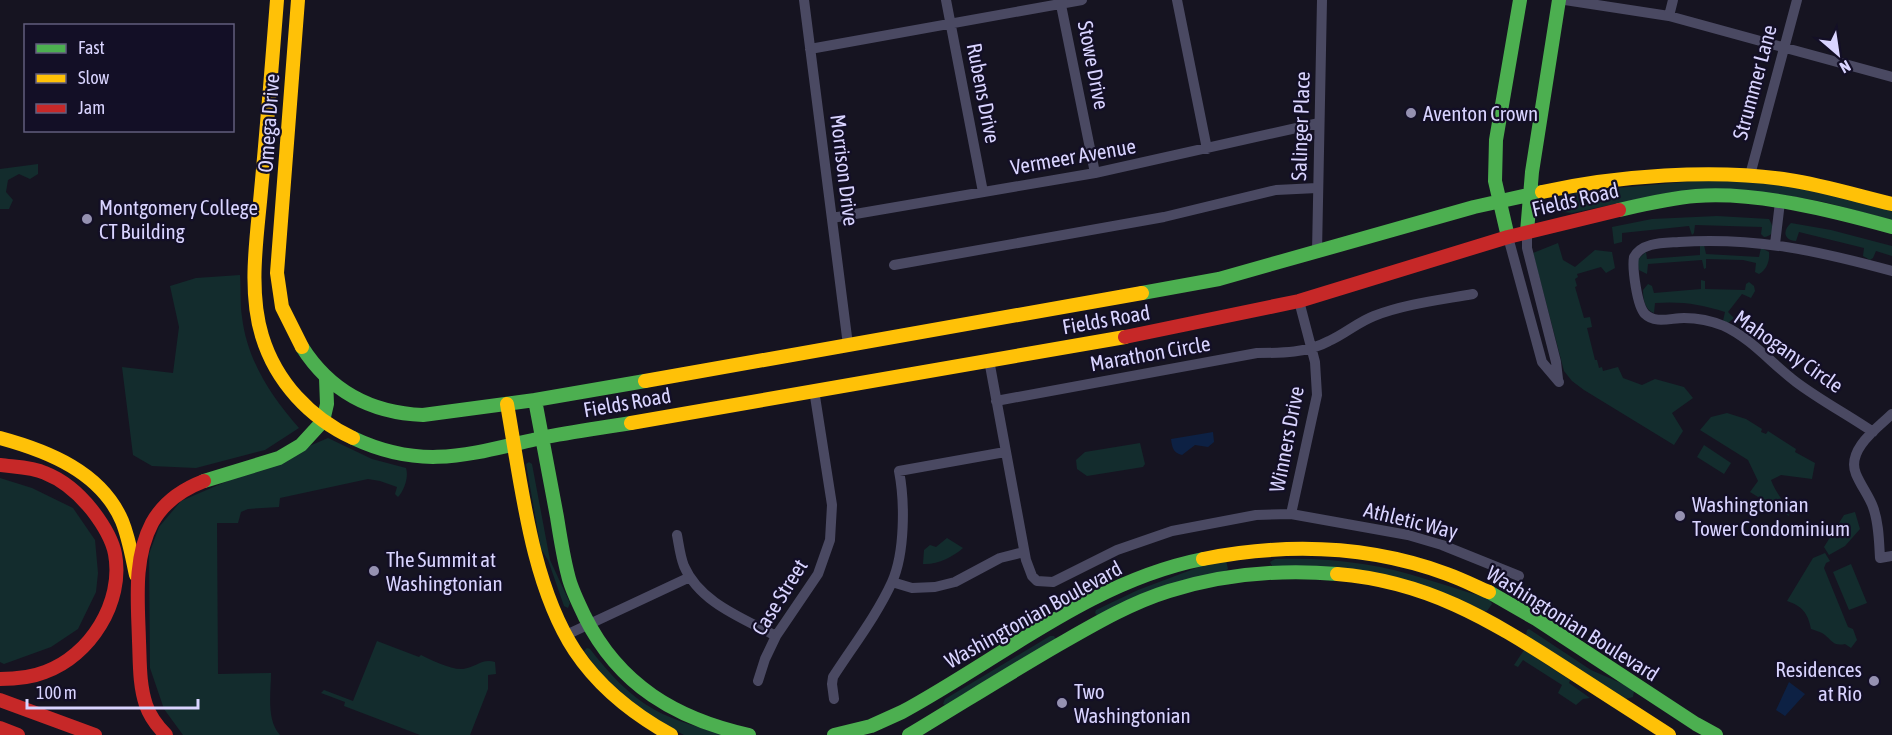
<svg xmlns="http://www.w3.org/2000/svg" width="1892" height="735" font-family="'Asap Condensed',sans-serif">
<rect width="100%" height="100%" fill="#161421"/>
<path fill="#132c2d" d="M38,164V174L30,179L19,174L8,180L6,192L13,200L9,209H0V169Z
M1706,180L1777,183L1892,209V220L1824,202L1791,196L1718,190L1677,191L1572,213L1555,211L1552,205L1556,199L1565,195L1594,190Z
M1717,216L1769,219C1774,227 1775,236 1764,237L1761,234L1762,227L1695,225L1694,233L1692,235L1689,226L1622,233V242L1614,244L1612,227L1652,219Z
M1791,223L1831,230L1892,246V256L1876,251L1873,258L1870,260L1863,256L1864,248L1799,232L1796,241C1784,240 1782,231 1791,223Z
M1558,243L1563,260L1575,267L1595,250L1612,252L1615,268L1606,273L1601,267L1577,274L1578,277L1575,279L1577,286L1575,287L1584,318L1590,317L1592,327L1587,328L1595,360H1597L1599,368L1602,367L1603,371L1618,367L1623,378L1642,385L1655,379L1684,387L1693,398L1672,413L1683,431L1674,445L1584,390L1572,381L1564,371L1533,253Z
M1704,245L1706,254L1759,257L1761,248L1769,252C1770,260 1767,270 1759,274L1755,272L1756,263L1743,260L1706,259V268L1704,269L1702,260L1648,264L1647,274L1639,270L1637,260L1646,252L1647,259L1700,255V246Z
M240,275C241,289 240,304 242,317C247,360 271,396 299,428L265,450L196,468L152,466L133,455L122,367L173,373L179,327L170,286L196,278Z
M1701,280L1705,281V289L1745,290L1746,284L1749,282L1754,286L1755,291L1751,298L1742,294L1728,312L1734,318L1728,323L1723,321L1725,312C1701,304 1680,301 1655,303L1654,313C1645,310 1643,299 1643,290L1648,284L1652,286L1654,293L1701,289Z
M1727,413L1746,419L1762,429L1761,432L1766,434L1768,431L1796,449L1795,452L1815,463L1812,479L1781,475L1771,480C1776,494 1786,502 1789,516L1750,492L1758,481L1748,460L1700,430L1711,417Z
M328,438L372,459L406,468C409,477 404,491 398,497L395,494L397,487L380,481L368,479L280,498L279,507L248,509L241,512L238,523H217L218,674L271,673C271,692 266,720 280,735H183L164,709L150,668L149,554L159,527L181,501Z
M1140,443L1145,464L1143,467L1087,476L1077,469L1076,460L1085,452Z
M1704,445L1731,463L1724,474L1697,457Z
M529,462L532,464L550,560L570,603L568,608L564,606L548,560L541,549L526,464Z
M0,478L32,488L73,508L95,540L98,573L96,592L78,629L51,647L4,664L0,662Z
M1855,512L1860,529L1845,546L1829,555L1824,547L1844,515Z
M947,538L963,548C953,557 937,565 923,564L924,550L930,545L936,547Z
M1825,553L1830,561L1826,563L1824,568L1848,627L1853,629L1857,640L1851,648L1845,644C1832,647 1831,638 1822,633C1818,631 1814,630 1811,629C1808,613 1802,606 1787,601L1813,558Z
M1220,559L1226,560L1228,569L1223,572L1098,616L1095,613L1096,610L1138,590Z
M1275,559C1304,558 1334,559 1363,564C1406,570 1447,587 1489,598L1492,604L1487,611H1484L1458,598L1272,566L1270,562Z
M1851,564L1867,603L1849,610L1833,572Z
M1529,629L1591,670L1630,687L1634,691L1633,697L1626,699L1526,635L1527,630Z
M1050,636H1054L1056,639L945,705L943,704L945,699Z
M377,641L419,657L421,655C431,660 451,670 463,669C475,668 482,658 495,662L496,674L488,675V689L470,735H420L344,706L345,702L321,693L324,690L353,701Z
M587,648L590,649C608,672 629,696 655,710C675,721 700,727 722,735H684L665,725L636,706L600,673L584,651Z
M1524,650L1570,680L1569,683L1590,698L1583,699L1576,705L1558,693L1562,685L1523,660L1518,667L1514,665Z"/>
<path fill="#0d2144" d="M1213,432L1214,442L1208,447L1195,445L1182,455C1173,453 1172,447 1171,439Z
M1789,682L1805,694L1785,716L1776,710Z"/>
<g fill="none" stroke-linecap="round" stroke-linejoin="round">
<path stroke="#4a4962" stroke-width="10" d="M804,0L848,345
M946,0L983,192
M1060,0L1095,173
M1177,0L1207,149
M1565,0L1669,16L1892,77
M1669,16L1673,0
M810,49L1082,0
M1750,175L1797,0
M832,218L1095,173L1319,123
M1527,232V248L1556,362L1558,379
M1508,237L1542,362L1559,382
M1775,244L1780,202
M1317,252L1322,0
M894,265L1164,217L1276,190L1317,188
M989,360L1026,560L1032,576L1037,581L1053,582L1117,550L1172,531L1256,515L1291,514L1408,535L1442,545L1519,576
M996,401L1257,353C1282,353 1307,353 1329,341C1345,334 1358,322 1374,316C1405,304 1440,300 1473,294
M1892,414C1877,428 1846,450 1856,474C1861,486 1869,496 1873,507C1879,523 1879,542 1880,558L1892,556
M1873,432C1848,415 1820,400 1796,382C1772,364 1752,339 1724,326C1712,321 1697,318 1684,318C1671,318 1655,324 1645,314C1637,306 1632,268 1634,257C1642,242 1664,243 1679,242C1756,237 1819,251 1892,271
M1291,514L1317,395L1315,362L1299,301
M677,535C679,545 680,556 684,566C700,603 743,618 776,636
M892,582L912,588L935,587L955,582L1000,558L1024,552
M566,635L690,577
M758,681L765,659L776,636L818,574L830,540L832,505L814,390
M834,699L832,684L833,677C853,646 877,615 892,582C905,553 905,502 899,471L1005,452"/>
<path stroke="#4caf50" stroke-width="14" d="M1619,210C1645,204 1670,198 1696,196C1756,191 1834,211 1892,227
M1527,232L1532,172L1559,0
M1508,237L1495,181L1496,140L1520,0
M1142,293L1219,279L1474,207L1542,192
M302,347C330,391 371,413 423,415L535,400L645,381
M535,400C542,439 550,478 557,517C560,536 563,556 568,575C571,589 579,604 585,617C619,685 676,719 749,735
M353,438C423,471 470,454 541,438C570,432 601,428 631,423
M204,481L279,458L301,445L323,421L327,404L326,378
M1489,592L1536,619L1696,724L1716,735
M834,735L871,726L902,712C1000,659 1091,581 1203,559
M909,735C959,705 1008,674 1058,645C1093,625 1130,603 1169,591C1224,574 1279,569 1337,574"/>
<path stroke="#ffc107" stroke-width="14" d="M277,0C272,64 267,127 261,191C257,237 248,290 262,336C276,382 310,418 353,438
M298,0L277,273L282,307L302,347
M1542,192C1615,176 1714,168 1789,180C1823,185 1858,196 1892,204
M645,381L1142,293
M507,404C521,482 531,584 575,651C599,687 633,714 671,735
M631,423L1125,337
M0,438C48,451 101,472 122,521C129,538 132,557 136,575
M1203,559C1284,543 1368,545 1447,574C1461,579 1475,586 1489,592
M1337,574C1426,581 1489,619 1562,666C1598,689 1633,712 1669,735"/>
<path stroke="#c62828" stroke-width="14" d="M1125,337L1299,301L1508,237L1619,210
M0,465C15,467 32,467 45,473C63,480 80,495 92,510C102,523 112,538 115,554C124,602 90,656 45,672C30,678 16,679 0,679
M0,700L95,735
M0,728L18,735
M166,735C157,726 150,717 146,705C139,684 140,662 139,641C138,602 133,559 152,523C163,503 183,489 204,481"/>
</g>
<g fill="#9591b1" stroke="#130f26" stroke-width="2">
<circle cx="1411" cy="113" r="6"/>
<circle cx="87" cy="219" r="6"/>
<circle cx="1680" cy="516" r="6"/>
<circle cx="374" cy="571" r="6"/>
<circle cx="1874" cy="681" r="6"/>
<circle cx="1062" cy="703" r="6"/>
</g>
<g text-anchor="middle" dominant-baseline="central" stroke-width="4.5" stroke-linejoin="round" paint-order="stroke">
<g font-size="21" fill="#d9d4ff" stroke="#130f26">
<text transform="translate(1094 65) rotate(79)">Stowe Drive</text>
<text transform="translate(1754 82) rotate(-75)">Strummer Lane</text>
<text transform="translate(984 93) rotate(79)">Rubens Drive</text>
<text transform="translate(268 123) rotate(-86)">Omega Drive</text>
<text transform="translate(1300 126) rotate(-88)">Salinger Place</text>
<text transform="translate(1073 156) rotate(-10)">Vermeer Avenue</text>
<text transform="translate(845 170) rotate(83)">Morrison Drive</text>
<text transform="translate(1575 199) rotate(-13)">Fields Road</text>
<text transform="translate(1106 319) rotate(-10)">Fields Road</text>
<text transform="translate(1789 351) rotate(35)">Mahogany Circle</text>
<text transform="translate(1150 353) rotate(-10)">Marathon Circle</text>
<text transform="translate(627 402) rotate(-10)">Fields Road</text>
<text transform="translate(1286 439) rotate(-79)">Winners Drive</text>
<text transform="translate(1411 520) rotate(14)">Athletic Way</text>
<text transform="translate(779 597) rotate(-58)">Case Street</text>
<text transform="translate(1033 614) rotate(-29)">Washingtonian Boulevard</text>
<text transform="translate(1573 623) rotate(32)">Washingtonian Boulevard</text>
</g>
<g font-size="21" fill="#d9d4ff" stroke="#130f26" text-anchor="start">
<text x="1423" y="113">Aventon Crown</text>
<text x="99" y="207">Montgomery College<tspan x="99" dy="24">CT Building</tspan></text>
<text x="1692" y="504">Washingtonian<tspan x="1692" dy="24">Tower Condominium</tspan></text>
<text x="386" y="559">The Summit at<tspan x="386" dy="24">Washingtonian</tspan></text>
<text x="1862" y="669" text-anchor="end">Residences<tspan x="1862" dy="24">at Rio</tspan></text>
<text x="1074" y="691">Two<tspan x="1074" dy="24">Washingtonian</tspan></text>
</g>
</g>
<rect x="24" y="24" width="210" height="108" fill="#130f26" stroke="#625e7d" stroke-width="1.5"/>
<rect x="36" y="44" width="30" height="9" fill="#4caf50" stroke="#625e7d" stroke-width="1.5"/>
<text x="78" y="54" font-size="18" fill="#d9d4ff">Fast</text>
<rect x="36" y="74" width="30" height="9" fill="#ffc107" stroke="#625e7d" stroke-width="1.5"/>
<text x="78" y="84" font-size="18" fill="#d9d4ff">Slow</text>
<rect x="36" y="104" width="30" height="9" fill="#c62828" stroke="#625e7d" stroke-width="1.5"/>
<text x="78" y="114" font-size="18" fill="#d9d4ff">Jam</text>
<g transform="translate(1838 54) rotate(151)" stroke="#130f26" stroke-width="4.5" paint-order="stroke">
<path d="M0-4.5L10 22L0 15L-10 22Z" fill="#d9d4ff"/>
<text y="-9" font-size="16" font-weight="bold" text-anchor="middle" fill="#d9d4ff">N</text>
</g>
<path d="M27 699v9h171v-9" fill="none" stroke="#d9d4ff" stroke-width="3"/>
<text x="36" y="699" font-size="18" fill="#d9d4ff" stroke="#130f26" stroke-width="4.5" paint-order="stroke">100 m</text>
</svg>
